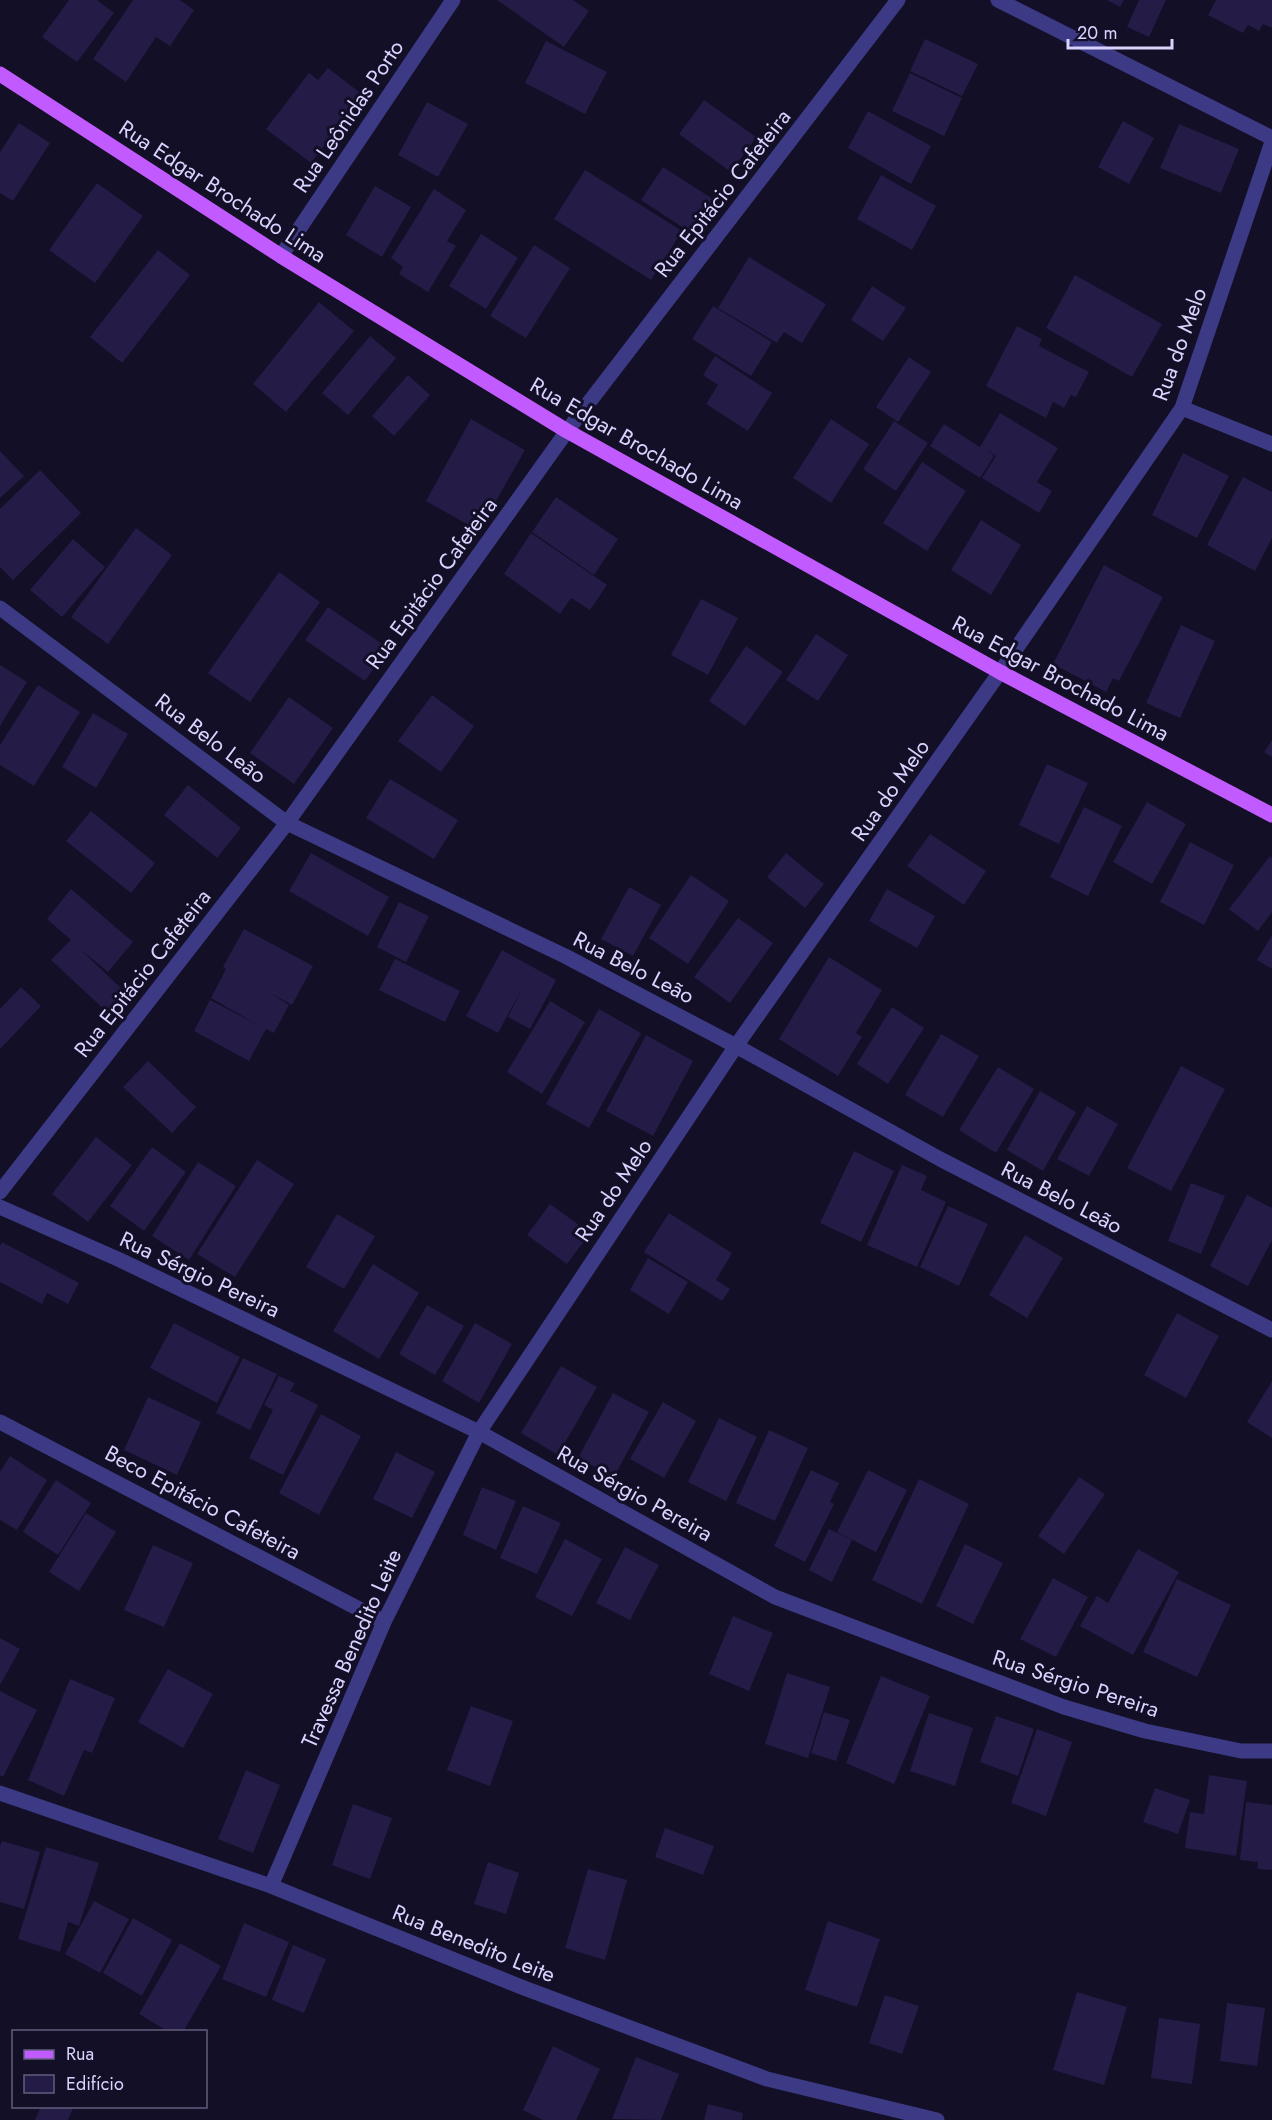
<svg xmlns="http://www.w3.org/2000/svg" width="1272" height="2120" font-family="Jost,sans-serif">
<rect width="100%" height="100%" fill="#130f26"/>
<path fill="#241b47" d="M69,0H97L114,13L77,62L42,37Z
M133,0H180L194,10L170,46L156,37L126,82L93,59Z
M497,0H573L589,11L564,47Z
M1107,0H1124L1120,7Z
M1139,0H1166L1149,37L1127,27Z
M1216,0H1272V28L1263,24L1259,31L1248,25L1243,33L1208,15Z
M925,39L978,64L962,96L910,71Z
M546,41L607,72L585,114L525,83Z
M328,68L363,95L311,163L266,129L309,73L318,80Z
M910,73L962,98L944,136L892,111Z
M704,100L756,137L731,172L679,134Z
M427,102L468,124L438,177L398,155Z
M868,111L931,146L911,184L848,148Z
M1123,121L1154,138L1129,184L1098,167Z
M19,123L50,143L13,201L0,193V152Z
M1179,124L1239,149L1221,193L1160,168Z
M663,167L713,199L691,233L641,200Z
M585,170L682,231L651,280L554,219Z
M881,175L936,206L912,250L857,219Z
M97,183L143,216L95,283L49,250Z
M375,186L411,207L382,257L346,235Z
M434,189L466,210L447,241L456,246L428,292L399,274L403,267L391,258Z
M481,234L518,258L486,309L449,286Z
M534,245L570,268L526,338L490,316Z
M158,250L190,275L122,363L90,337Z
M749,257L826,304L802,343L784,332L777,343L718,308Z
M1075,275L1162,324L1132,377L1046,328Z
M872,286L906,308L883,341L851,320Z
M319,302L354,331L286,412L253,384Z
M713,306L772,342L751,376L692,339Z
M1017,326L1042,339L1039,346L1089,372L1076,397L1071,395L1064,408L1053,402L1046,418L986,386Z
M370,336L396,358L348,415L322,393Z
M715,356L772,393L748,431L706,404L718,385L703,375Z
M909,357L931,372L898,422L876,407Z
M408,375L430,395L394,436L372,416Z
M1000,413L1058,448L1037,482L1052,491L1039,513L982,478L996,456L988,451L994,456L980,478L930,446L944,424L980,447Z
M471,419L525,450L479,531L426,501Z
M831,419L869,444L831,503L793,478Z
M894,421L928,443L896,491L863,469Z
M0,451L24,476L0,498Z
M1183,453L1229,476L1197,538L1152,515Z
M922,462L966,491L927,551L883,523Z
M40,470L81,513L13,580L0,567V509Z
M1243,477L1272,492V538L1255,571L1207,545Z
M556,497L618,539L594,575L532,532Z
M981,520L1021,545L991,595L951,570Z
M136,528L172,555L108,644L71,617Z
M531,533L607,585L590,610L571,598L560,614L504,574Z
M73,539L105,567L62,617L30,590Z
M1104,565L1163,597L1119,681L1113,678L1106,692L1053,664Z
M279,572L320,602L250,702L208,673Z
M701,599L738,618L708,675L671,655Z
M328,607L388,648L365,681L305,640Z
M1181,625L1215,641L1180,718L1146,703Z
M816,634L848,655L818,701L786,680Z
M746,646L783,672L745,726L709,701Z
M0,665L27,682L0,726Z
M38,685L80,712L34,786L0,765V745Z
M432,695L474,726L441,772L398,741Z
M289,697L333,728L294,784L250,753Z
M93,713L128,734L96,788L62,767Z
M1272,740V757L1264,752Z
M1047,764L1088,783L1059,844L1019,825Z
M390,779L458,820L434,859L366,818Z
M188,785L241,828L217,858L164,815Z
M1147,802L1186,824L1152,884L1113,862Z
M1084,807L1122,826L1088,896L1050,877Z
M91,811L155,863L131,893L66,841Z
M930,834L986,871L964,905L907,866Z
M1190,842L1234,865L1204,925L1160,902Z
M311,853L389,897L368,936L289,891Z
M786,853L824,884L805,908L767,877Z
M1270,856L1272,858V912L1258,931L1229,909Z
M691,875L729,901L688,964L649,938Z
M629,887L661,905L633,956L601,939Z
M71,889L133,942L108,972L80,949L126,993L108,1013L51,960L71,940L47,919Z
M887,889L935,916L917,948L869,921Z
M399,902L429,916L406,962L377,947Z
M738,918L773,943L730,1003L694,977Z
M244,929L313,966L292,1005L270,993L289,1005L274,1033L266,1029L249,1061L194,1031L210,1000L256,1024L211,998L226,969L223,967Z
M1272,935V969L1257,960Z
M502,950L556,980L530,1029L508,1017L523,987L498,1033L466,1016Z
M829,957L882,990L856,1033L862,1037L838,1076L779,1039Z
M395,959L460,991L445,1022L379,990Z
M21,987L41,1006L0,1049V1009Z
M550,1001L585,1022L542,1094L507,1072Z
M892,1007L924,1028L888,1084L857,1064Z
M599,1009L641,1033L589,1128L546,1104Z
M941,1034L979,1056L943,1117L905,1095Z
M646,1035L693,1061L653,1136L606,1111Z
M148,1061L196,1107L172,1133L123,1087Z
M1181,1066L1225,1089L1171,1191L1127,1168Z
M998,1067L1034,1089L996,1153L959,1130Z
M1040,1091L1076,1112L1043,1171L1007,1150Z
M1087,1106L1118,1124L1089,1176L1057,1159Z
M96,1137L132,1165L88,1222L52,1194Z
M152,1147L186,1172L144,1231L110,1206Z
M854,1151L894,1171L861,1242L820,1223Z
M257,1160L294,1184L235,1277L197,1254Z
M198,1162L236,1186L189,1260L152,1236Z
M902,1165L927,1176L921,1190L946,1202L917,1267L867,1245Z
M1191,1183L1225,1196L1201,1254L1168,1241Z
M1247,1195L1272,1208V1240L1248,1286L1210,1266Z
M550,1204L590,1233L567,1264L527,1235Z
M948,1206L988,1224L959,1286L920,1267Z
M669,1213L732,1253L716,1280L730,1289L722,1301L644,1252Z
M337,1214L375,1236L344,1289L306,1267Z
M1025,1235L1063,1258L1027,1318L989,1295Z
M2,1242L79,1283L68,1304L47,1293L42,1304L0,1282V1246Z
M648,1258L688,1282L669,1314L630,1290Z
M373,1264L419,1293L379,1359L333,1331Z
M427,1305L464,1326L435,1375L399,1354Z
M1177,1313L1219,1336L1186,1398L1144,1375Z
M174,1323L240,1357L217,1403L150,1368Z
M475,1323L512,1344L479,1403L442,1381Z
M243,1358L277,1374L250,1430L216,1413Z
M561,1366L597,1387L558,1455L521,1433Z
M279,1376L295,1383L290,1391L318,1405L283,1475L249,1458L273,1410L264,1405Z
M1272,1381V1438L1247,1422Z
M613,1393L649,1412L614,1477L578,1458Z
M148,1397L201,1422L177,1475L124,1450Z
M663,1402L696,1421L664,1478L630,1459Z
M321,1414L361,1436L319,1515L279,1493Z
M719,1418L757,1437L726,1501L688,1482Z
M769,1430L808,1448L775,1521L736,1503Z
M396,1452L435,1472L412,1518L373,1499Z
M10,1456L47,1480L17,1530L0,1520V1472Z
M811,1470L839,1483L830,1502L834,1504L805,1562L774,1546Z
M868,1470L907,1490L876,1552L837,1532Z
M1079,1477L1105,1494L1064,1554L1038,1536Z
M919,1479L969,1504L922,1604L872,1580Z
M56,1480L91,1503L58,1555L23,1532Z
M482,1487L516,1501L496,1550L463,1535Z
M523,1506L561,1523L537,1574L500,1558Z
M86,1513L116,1532L79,1591L49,1572Z
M829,1529L852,1540L832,1582L809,1570Z
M565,1539L602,1559L572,1616L535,1597Z
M965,1544L1003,1563L973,1624L936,1606Z
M153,1545L193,1563L164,1627L124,1610Z
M625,1547L659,1565L630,1620L596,1603Z
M1138,1549L1179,1572L1133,1655L1080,1626L1097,1596L1108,1603Z
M1053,1578L1088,1597L1056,1657L1020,1639Z
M1177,1579L1231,1605L1197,1677L1143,1652Z
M733,1616L773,1633L749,1691L709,1674Z
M0,1638L20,1649L0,1685Z
M168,1669L213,1694L183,1748L138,1722Z
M787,1673L830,1687L808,1758L765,1744Z
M881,1676L930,1696L894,1784L846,1763Z
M70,1679L115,1698L92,1753L84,1750L64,1796L28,1780Z
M0,1691L37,1710L3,1777L0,1775Z
M471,1706L513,1721L490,1786L447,1770Z
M824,1712L850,1720L836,1761L811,1753Z
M929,1713L973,1728L955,1786L910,1771Z
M996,1716L1034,1729L1018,1776L980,1762Z
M1037,1729L1072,1742L1046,1816L1011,1803Z
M246,1770L280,1785L253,1853L218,1839Z
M1209,1775L1247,1781L1236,1856L1185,1848L1190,1812L1204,1814Z
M1155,1788L1190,1800L1178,1834L1143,1822Z
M1246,1802L1272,1805V1870L1257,1869L1258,1862L1240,1860Z
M353,1804L392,1818L370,1879L332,1865Z
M665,1828L714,1846L703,1875L655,1857Z
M2,1841L40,1852L24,1909L0,1902V1847Z
M46,1847L99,1863L79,1926L68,1922L60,1952L18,1939Z
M488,1862L519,1873L506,1914L474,1904Z
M588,1869L627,1880L605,1960L565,1948Z
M94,1901L129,1919L100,1973L65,1954Z
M133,1918L172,1940L142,1996L103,1973Z
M828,1921L880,1939L857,2007L805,1990Z
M244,1923L289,1942L266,1997L222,1979Z
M180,1943L221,1966L183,2032H169L139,2014Z
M293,1945L326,1959L304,2013L272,2000Z
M1077,1992L1127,2007L1104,2085L1053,2070Z
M885,1995L919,2006L902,2054L869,2043Z
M1227,2003L1265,2008L1257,2066L1220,2061Z
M1159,2018L1200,2024L1192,2084L1151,2078Z
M553,2046L600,2069L576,2120H543L523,2110Z
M636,2057L679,2074L661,2120L612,2119Z
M708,2104L743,2113L742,2120H704Z
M41,2106H74L68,2120H35Z"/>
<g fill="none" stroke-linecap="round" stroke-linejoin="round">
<path stroke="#3d3a85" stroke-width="15" d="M998,0L1272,138
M281,256L453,0
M1182,408L1272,444
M0,608L287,823L565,956L736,1046L940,1159L1272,1330
M0,1192L287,823L567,431L898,0
M0,1207L120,1260L479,1432L775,1597L1064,1707L1145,1731L1241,1751H1272
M0,1422L384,1622
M0,1793L271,1886L524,1988L767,2079L937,2120
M271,1886L384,1622L479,1432L736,1046L1000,672L1182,408L1272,142"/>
<path stroke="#c25bff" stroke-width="15" d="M0,74L281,256L567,431L1000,672L1272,815"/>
</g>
<g text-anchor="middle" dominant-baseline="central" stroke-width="6" stroke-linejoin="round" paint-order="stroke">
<g font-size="22" fill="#d9d4ff" stroke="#130f26">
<text transform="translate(348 116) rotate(-56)">Rua Leônidas Porto</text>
<text transform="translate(223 191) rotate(33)">Rua Edgar Brochado Lima</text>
<text transform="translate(722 193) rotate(-52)">Rua Epitácio Cafeteira</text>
<text transform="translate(1179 344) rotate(-70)">Rua do Melo</text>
<text transform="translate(637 443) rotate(30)">Rua Edgar Brochado Lima</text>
<text transform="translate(431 583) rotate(-54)">Rua Epitácio Cafeteira</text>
<text transform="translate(1061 678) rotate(28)">Rua Edgar Brochado Lima</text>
<text transform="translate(211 738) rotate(37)">Rua Belo Leão</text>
<text transform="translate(890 790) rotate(-55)">Rua do Melo</text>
<text transform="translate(634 967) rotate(27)">Rua Belo Leão</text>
<text transform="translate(142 973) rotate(-52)">Rua Epitácio Cafeteira</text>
<text transform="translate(613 1190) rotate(-56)">Rua do Melo</text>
<text transform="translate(1062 1197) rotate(27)">Rua Belo Leão</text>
<text transform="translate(200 1274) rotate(25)">Rua Sérgio Pereira</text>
<text transform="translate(635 1493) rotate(29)">Rua Sérgio Pereira</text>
<text transform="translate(203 1502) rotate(28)">Beco Epitácio Cafeteira</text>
<text transform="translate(351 1648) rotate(-66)">Travessa Benedito Leite</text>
<text transform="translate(1076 1683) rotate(18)">Rua Sérgio Pereira</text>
<text transform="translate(474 1943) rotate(22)">Rua Benedito Leite</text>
</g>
</g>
<rect x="12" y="2030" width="195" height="78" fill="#130f26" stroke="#625e7d" stroke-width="1.5"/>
<rect x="24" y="2050" width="30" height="9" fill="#c25bff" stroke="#625e7d" stroke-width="1.5"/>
<text x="66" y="2060" font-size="18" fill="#d9d4ff">Rua</text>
<rect x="24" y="2075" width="30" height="18" fill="#241b47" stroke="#625e7d" stroke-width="1.5"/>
<text x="66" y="2090" font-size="18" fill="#d9d4ff">Edifício</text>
<path d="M1068 39v9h104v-9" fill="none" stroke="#d9d4ff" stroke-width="3"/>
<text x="1077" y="39" font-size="18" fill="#d9d4ff" stroke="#130f26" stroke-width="4.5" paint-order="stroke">20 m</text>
</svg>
